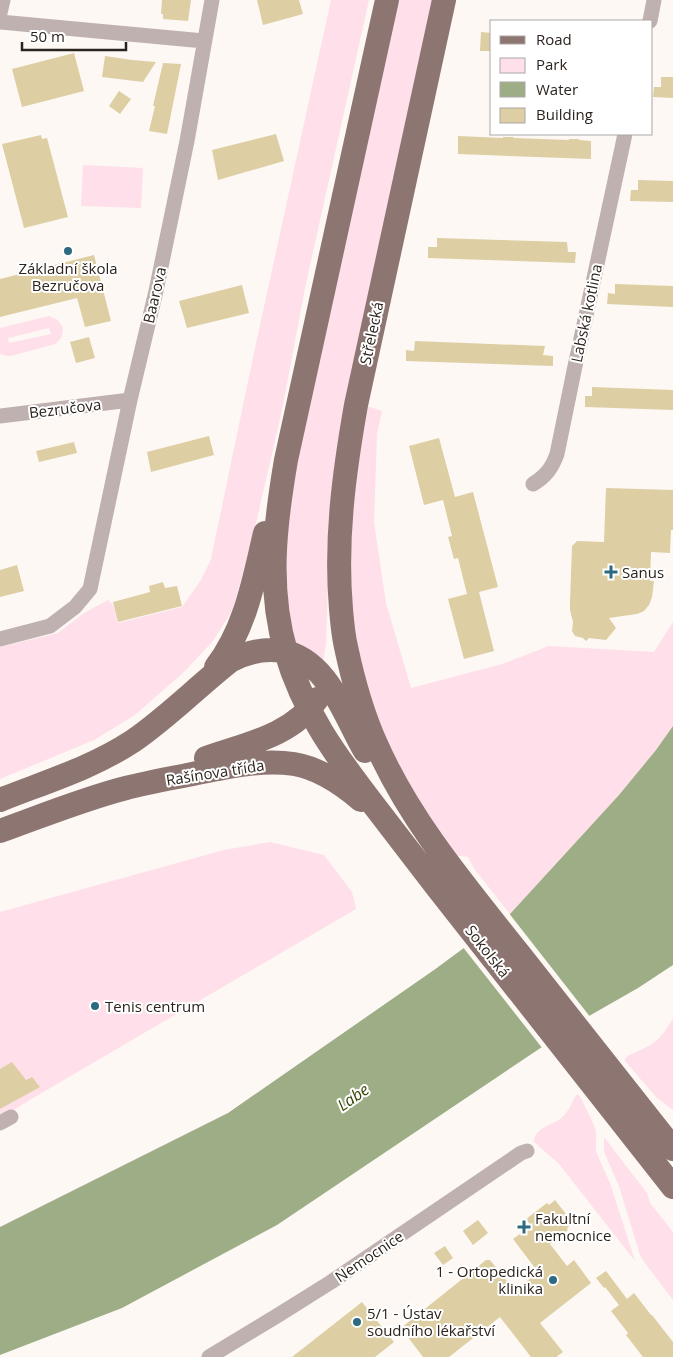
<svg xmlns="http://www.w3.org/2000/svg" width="673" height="1357" font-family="'Open Sans',sans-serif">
<rect width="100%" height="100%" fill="#fdf8f4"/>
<path fill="#fedfea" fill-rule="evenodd" d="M331,0H369L305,288L282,410L254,532L233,609L213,641L184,672L135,715L94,740L0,779V647L58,633L84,613L108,600L113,605L118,623L182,607L201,580L211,559L255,348Z
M396,0H435L328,582L326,644L323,661L294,644L285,591L284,542L291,481Z
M83,165L143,168L141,208L81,206Z
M49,316L58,320L63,328C63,335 61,340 55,344L11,356H7L0,354V328ZM49,328L51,334L9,343L8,338Z
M364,405L382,411L377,434L374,522L386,603L411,688L502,664L549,646L654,652L673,622V726L656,750L619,795L510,914L475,870L468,857L453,855L427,817L391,751L368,692L354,634L349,572L350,525Z
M270,842L324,855L352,892L356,909L28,1101L0,1119V912L224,850Z
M673,1018V1110L657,1098L625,1061V1059L627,1056C651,1046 660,1042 673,1018Z
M578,1094L582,1100L593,1123L596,1132V1152L610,1183L635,1261L559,1164L534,1142C534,1128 551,1126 560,1119C568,1113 572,1103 576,1095Z
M604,1137L647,1193L650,1203L673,1232V1300L645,1263L640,1255L619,1186L604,1152Z"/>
<path fill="#9dad85" d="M673,726V965L638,988L589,1016L542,1047L277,1225L122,1308L0,1355V1227L228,1113L434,970L510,914L619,795L656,750Z"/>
<path fill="#fdf8f4" d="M508,912L591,1018L543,1049L462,946Z"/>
<path fill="#ddcfa3" d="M162,0H191L188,21L163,19V14H161Z
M257,0H299L303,14L263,25Z
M481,32L492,33V51H480Z
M74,53L84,91L22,107L12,69Z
M105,56L132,60L156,62L143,82L102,77Z
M163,63L181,64L167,134L149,131L155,106H153Z
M661,77H673V98L653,97L654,87H661Z
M119,91L131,99L120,114L109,106Z
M276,134L284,161L218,180L212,150Z
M41,135L42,139L47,138L68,217L24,228L2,144Z
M458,136L503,138V137H513L514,138L569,140V139H579V140L591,141V159L458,154Z
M638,180L673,181V202L630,201L631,190H638Z
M437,238L567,242L568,252H576L575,263L428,258V247H437Z
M94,255L111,321L85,327L77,298L0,317V279Z
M615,284L673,286V307L607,304L608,293L615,294Z
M242,285L249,313L187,328L179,301Z
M89,337L95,358L76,363L70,342Z
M415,341L545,346L543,355L553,356V366L406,361V350L414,351Z
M592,387L673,390V410L585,407V396H592Z
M209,436L214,455L151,472L147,452Z
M439,438L455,497L473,492L498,587L479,592L494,651L464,659L448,599L467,594L458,558L454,559L448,537L452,536L443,500L424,505L409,446Z
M74,442L77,453L39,462L36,451Z
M606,488L673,490V530H671L670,553L651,552L650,581H654L652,597L649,605L644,611L637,614L609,618L616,628L606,640L589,638L586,641L583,638L575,636L572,631L573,622L570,610V601L572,546L577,541L604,542Z
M17,565L24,591L0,597V570Z
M163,582L165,588L177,586L182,606L118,622L113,602L150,592L149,586Z
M12,1062L26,1080L32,1077L40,1087L0,1109V1069Z
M555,1200L573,1223L567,1228L568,1230L550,1244L567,1266L574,1260L591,1283L540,1323L563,1352L556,1357H531L500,1317L449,1357H423L401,1328L486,1260H490L515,1291L538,1272L513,1239L531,1226L526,1219L547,1203L549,1205Z
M478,1220L488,1233L473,1245L463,1231Z
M445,1246L453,1258L443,1265L434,1253Z
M606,1271L627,1299L634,1293L651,1315H652L673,1342V1357H643L626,1335L628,1333L611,1311L619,1305L605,1287L604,1288L596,1278Z
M362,1302L394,1342L375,1357H292Z"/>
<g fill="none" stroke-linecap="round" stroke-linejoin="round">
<path stroke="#bfb1af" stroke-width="15" d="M0,13L3,0
M650,21L654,0
M0,22L204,41
M0,416L130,400
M533,484C546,476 552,468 557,454L574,371L625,134
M0,639L50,626L75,607L90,589L130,400L156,291L187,141L212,0
M0,1123L11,1117
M209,1357L280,1314L331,1282L521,1153L527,1151"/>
<path stroke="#8d7572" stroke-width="24" d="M387,0L286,460C275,524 267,588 286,652C303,711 336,756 373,804C394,831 415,859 436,886C515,986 594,1086 673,1187
M444,0L356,405C344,473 335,540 341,609C342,621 343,634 346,647C353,680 362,713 376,744C411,823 467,888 520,955C571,1020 622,1085 673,1149
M216,667C246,628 254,579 265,533
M206,758C246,744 292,736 317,699
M0,800C45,782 92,768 133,741C168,717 197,687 230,661C247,652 263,648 282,651C328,660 344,715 365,751
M0,831C42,816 83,799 126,788C149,782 173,778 197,773C228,767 262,759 294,764C319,768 342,784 361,800"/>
</g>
<g fill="#2c6a80" stroke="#fff" stroke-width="2">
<circle cx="68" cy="251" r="5"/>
<path d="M608.5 564.5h5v5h5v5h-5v5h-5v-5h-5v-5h5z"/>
<circle cx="95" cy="1006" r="5"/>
<path d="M521.5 1219.5h5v5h5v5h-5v5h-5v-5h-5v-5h5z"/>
<circle cx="553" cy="1280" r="5"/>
<circle cx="357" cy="1322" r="5"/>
</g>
<g text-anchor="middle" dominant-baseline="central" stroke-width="4" stroke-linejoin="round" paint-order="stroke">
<g font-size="15" fill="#2c231d" stroke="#fff" text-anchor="start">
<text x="68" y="268" text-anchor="middle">Základní škola<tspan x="68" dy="17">Bezručova</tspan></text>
<text x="622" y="572">Sanus</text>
<text x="105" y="1006">Tenis centrum</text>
<text x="535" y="1218">Fakultní<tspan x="535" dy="17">nemocnice</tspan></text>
<text x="543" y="1271" text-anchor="end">1 - Ortopedická<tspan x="543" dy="17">klinika</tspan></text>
<text x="367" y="1313">5/1 - Ústav<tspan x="367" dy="17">soudního lékařství</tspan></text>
</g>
<g font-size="15" fill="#2c231d" stroke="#fff">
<text transform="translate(154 295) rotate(-77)">Baarova</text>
<text transform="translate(586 313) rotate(-78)">Labská kotlina</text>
<text transform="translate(371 333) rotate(-78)">Střelecká</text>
<text transform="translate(65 408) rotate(-7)">Bezručova</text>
<text transform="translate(215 772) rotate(-9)">Rašínova třída</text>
<text transform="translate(488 951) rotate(52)">Sokolská</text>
<text transform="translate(369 1256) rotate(-34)">Nemocnice</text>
</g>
<g font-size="16" font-style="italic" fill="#334603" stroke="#fff">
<text transform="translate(353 1097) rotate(-35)">Labe</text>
</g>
</g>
<rect x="490" y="20" width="162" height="115" fill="#ffffff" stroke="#aba7a5"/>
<rect x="500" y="36" width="25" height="8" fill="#8d7572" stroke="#aba7a5"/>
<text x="536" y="45" font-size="15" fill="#2c231d">Road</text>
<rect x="500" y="58" width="25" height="15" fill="#fedfea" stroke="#aba7a5"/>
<text x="536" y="70" font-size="15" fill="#2c231d">Park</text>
<rect x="500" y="82" width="25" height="15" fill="#9dad85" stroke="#aba7a5"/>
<text x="536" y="95" font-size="15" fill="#2c231d">Water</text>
<rect x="500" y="108" width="25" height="15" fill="#ddcfa3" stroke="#aba7a5"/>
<text x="536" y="120" font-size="15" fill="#2c231d">Building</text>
<path d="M22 42v8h104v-8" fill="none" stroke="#2c231d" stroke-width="2.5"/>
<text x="30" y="42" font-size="15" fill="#2c231d" stroke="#ffffff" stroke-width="4" paint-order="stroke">50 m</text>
</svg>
